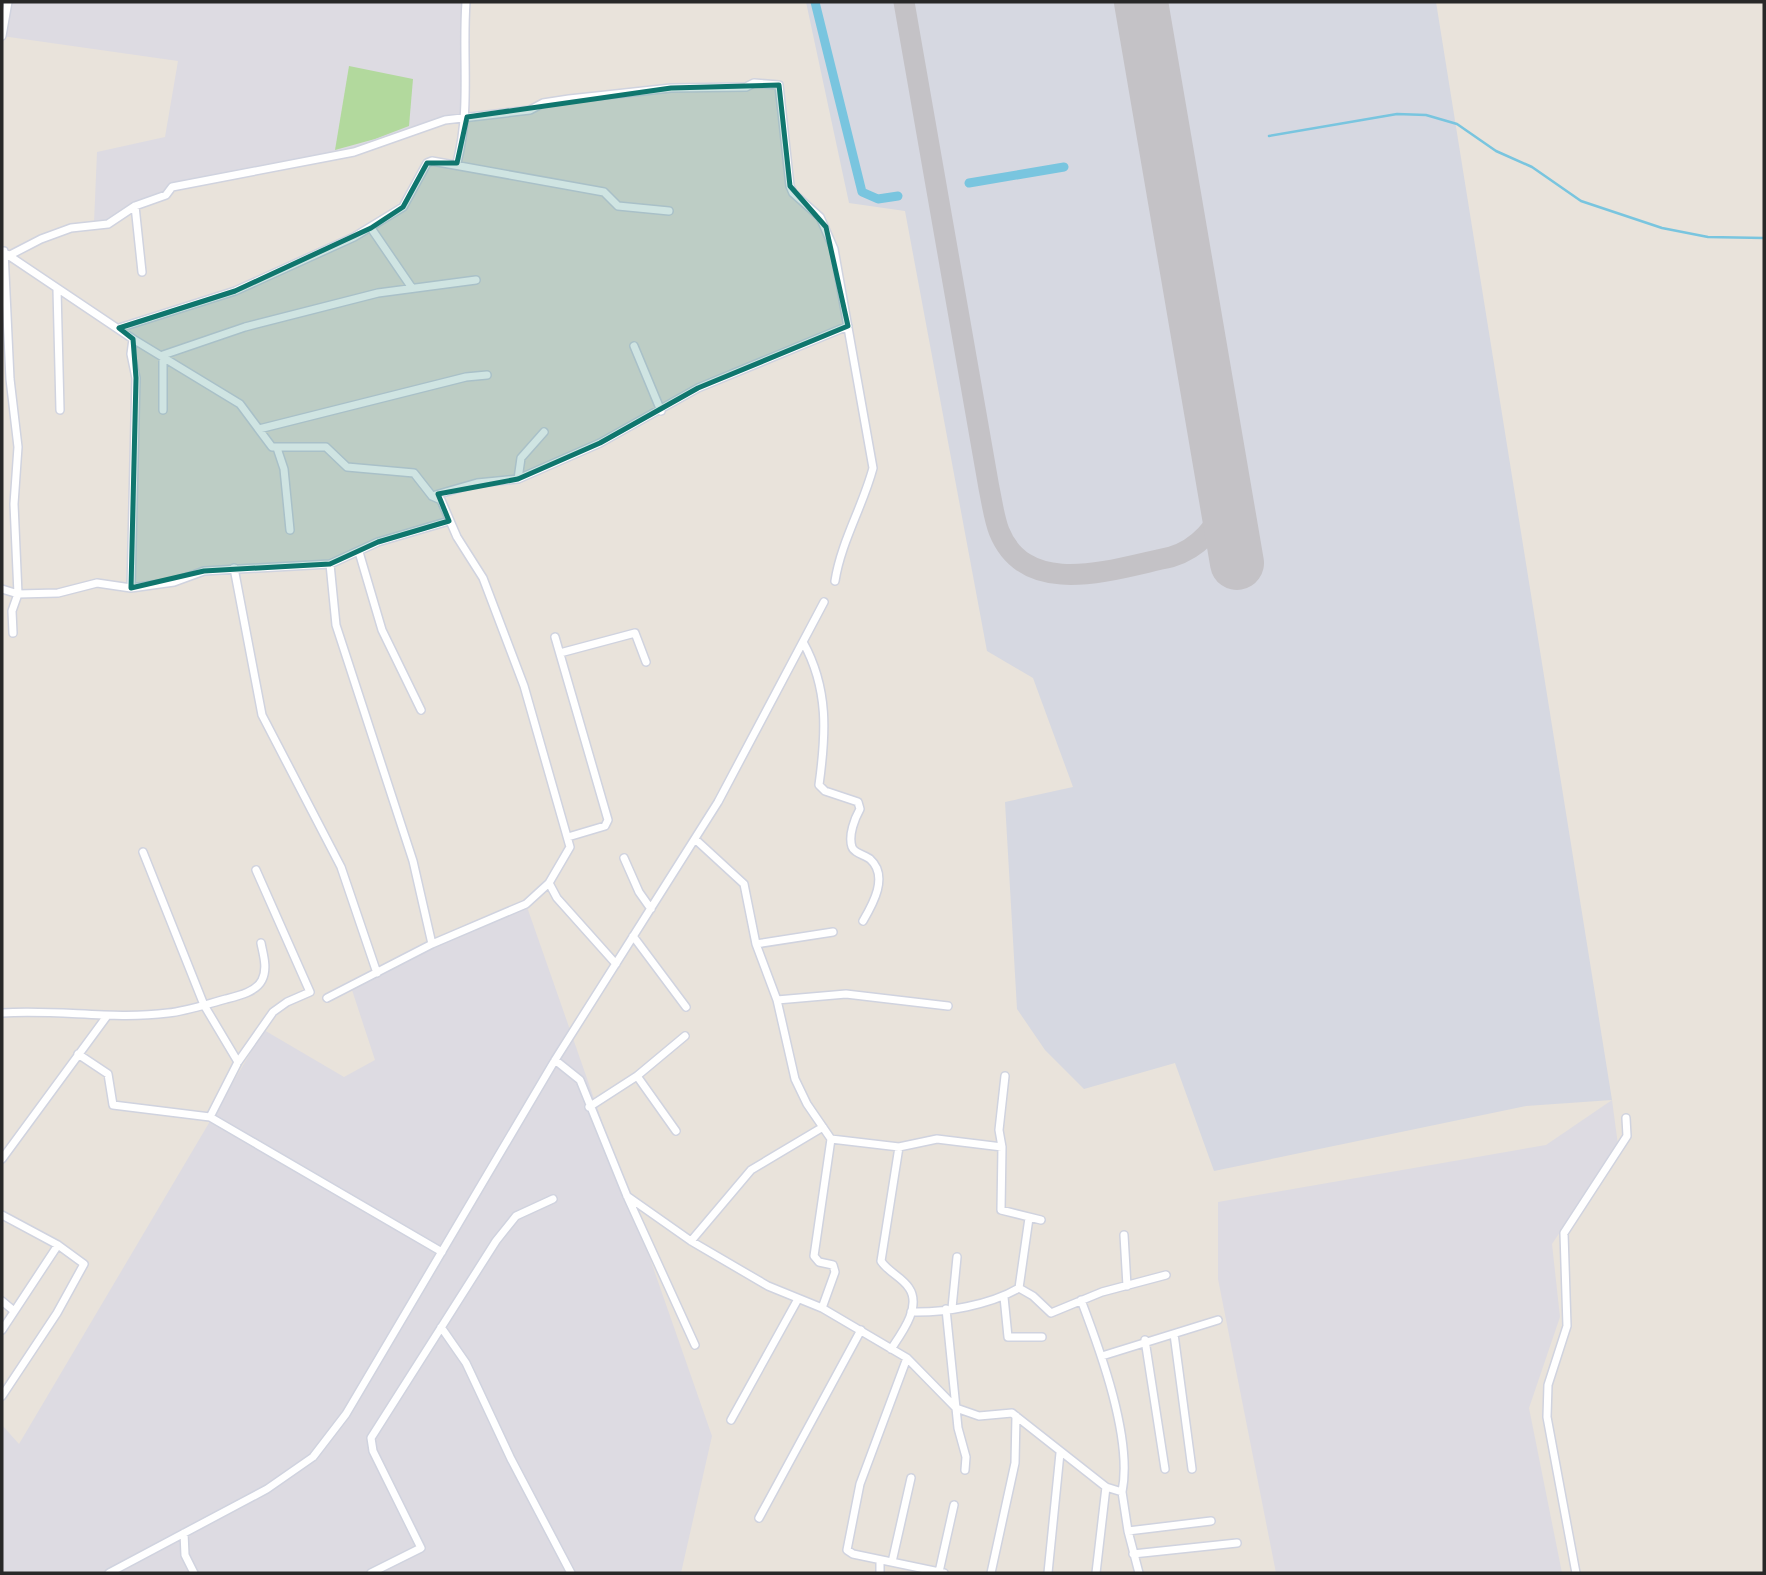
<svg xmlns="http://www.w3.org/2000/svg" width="1766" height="1575" font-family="Rubik,sans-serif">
<rect width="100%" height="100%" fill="#e9e3db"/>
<path fill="#dddbe2" d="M8,2H466L467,117L353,152L173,187L166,195L135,206L108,224L94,223L97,152L165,137L178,61L2,36Z
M526,904L712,1436L681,1573H2V1425L19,1444L264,1030L344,1077L375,1060L351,987Z
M1612,1100L1618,1145L1552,1244L1560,1317L1529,1408L1562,1573H1276L1218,1279V1202L1546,1145Z"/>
<path fill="#d6d8e1" d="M806,2H1436L1612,1100L1526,1106L1214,1171L1175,1063L1084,1089L1045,1050L1017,1009L1005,802L1073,787L1033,678L987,651L905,211L849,203Z"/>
<path fill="#b2d99d" d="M349,66L413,79L409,126L375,139L335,150Z"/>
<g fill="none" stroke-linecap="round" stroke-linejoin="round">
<path stroke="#79c5df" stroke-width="2.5" d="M1269,136L1397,114L1426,115L1457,124L1496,151L1532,167L1581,201L1662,228L1708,237L1764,238"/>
<path stroke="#79c5df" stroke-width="9" d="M815,2L862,192L878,199L898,196
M969,183L1064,167"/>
<path stroke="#c4c2c6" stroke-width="21" d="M904,2L989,488C992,502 994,518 999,531C1027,601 1116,568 1171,557C1198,549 1219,526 1226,499"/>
<path stroke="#c4c2c6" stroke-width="54" d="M1141,2L1237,563"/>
<defs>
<path id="minor" d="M2,36L8,2
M457,163C471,108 462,58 466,2
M135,206L142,272
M371,228L412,288
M2,251L133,339L240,404L272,447H326L347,467L414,473L432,496L441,500L457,537L483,578L524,686L570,847L549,883L526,904L432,944L327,998
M4,251L10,379L18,447L14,504L18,594L12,611L13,633
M10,255L41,239L71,228L108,224L135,206L166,195L172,187L354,152L445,120L530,110L543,103L569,99L671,88L746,87L754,83L779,85L790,186L793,193L820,217L834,249L873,468C863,506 841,542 835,581
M57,289L60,410
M119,328L235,291L354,237L403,207L427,163L432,161L604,192L618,206L669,211
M634,346L661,411
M163,410V355L245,327L378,293L476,280
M259,429L466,377L487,375
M277,448L284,469L290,530
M518,479L521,458L544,432
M432,496L477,483L518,479L600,443L698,388L848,326
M359,552L382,630L421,710
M330,564L336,625L413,861L432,944
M234,568L262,715L341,867L377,973
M131,588L136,378L131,354L133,339
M2,589L18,594L58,593L97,583L131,588L174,582L204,571L330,564L378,542L449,521
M555,637L608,820L605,826L568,837
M803,642C829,689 826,734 819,785L825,791L858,802L860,809C855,818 848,835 852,847C854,853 865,855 870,859C889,876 873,904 863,921
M560,653L635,633L646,662
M695,839L744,884L756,944L777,1000L795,1079L807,1104L831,1139L899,1147L937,1139L1002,1147
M143,852L204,1005L238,1062
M624,858L639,892L651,909
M549,883L557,898L616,964
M633,936L686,1007
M756,944L833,932
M777,1000L846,994L948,1006
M2,1013C57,1009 113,1020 168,1013C187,1011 207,1004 226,999C238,996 256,992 262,980C268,968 263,954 261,943
M78,1054L108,1074L113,1105L210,1117L442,1252
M555,1060L580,1080L627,1196L695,1345
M637,1076L676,1131
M1005,1076L999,1130L1002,1147L1001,1210L1041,1220
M589,1107L637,1076L685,1036
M210,1117L238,1062L273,1012L287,1002L310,992L256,870
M2,1159L107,1016
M627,1196L691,1241L768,1286L822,1308L907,1358L956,1408L979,1416L1012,1413L1106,1487L1122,1492L1128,1531L1139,1573
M2,1215L58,1245L84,1264L57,1313L2,1396
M1124,1235L1127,1286
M691,1241L751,1170L823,1127
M1019,1288L1029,1218
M1004,1297L1008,1337H1042
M1081,1300C1100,1350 1133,1439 1122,1492
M2,1301L14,1311
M822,1308L835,1272L833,1265L819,1262L814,1256L831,1139
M952,1308L957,1257
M946,1309L958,1428L966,1457L965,1470
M911,1312C945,1313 990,1305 1019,1288L1033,1296L1051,1313L1102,1292L1166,1275
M441,1327L466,1363L511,1459L571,1573
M2,1330L58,1245
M1174,1334L1192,1469
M1145,1340L1165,1469
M891,1349C901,1334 922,1307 909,1288C902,1277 888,1272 881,1261L899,1147
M1102,1356L1218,1320
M907,1358L860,1484L847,1550L853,1554L944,1573
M731,1420L798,1299
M759,1518L861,1330
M1128,1531L1211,1521
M184,1533L185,1555L194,1573
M1133,1554L1237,1543
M892,1562L911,1478
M939,1572L954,1505
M109,1573L267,1489L313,1457L346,1414L555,1060L718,802L824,602
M371,1573L421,1548L373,1451L371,1438L496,1241L516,1216L553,1199
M880,1573V1561
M991,1573L1015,1463L1016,1416
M1048,1573L1060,1453
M1096,1573L1106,1487
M1576,1573L1547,1417L1548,1385L1567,1326L1564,1233L1627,1136L1626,1118"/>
</defs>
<use href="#minor" stroke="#d0d3df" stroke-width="10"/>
<use href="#minor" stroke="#fff" stroke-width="7"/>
</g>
<path fill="#0f766e" fill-opacity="0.2" stroke="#0f766e" stroke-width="5" stroke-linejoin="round" d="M779,85L790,186L826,227L848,326L698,388L600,443L518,479L438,494L449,521L378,542L330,564L204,571L131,588L136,378L133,339L119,328L235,291L371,228L403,207L427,163H457L467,117L671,88Z"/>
<rect width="1766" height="1575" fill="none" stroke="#282828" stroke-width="7"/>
</svg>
